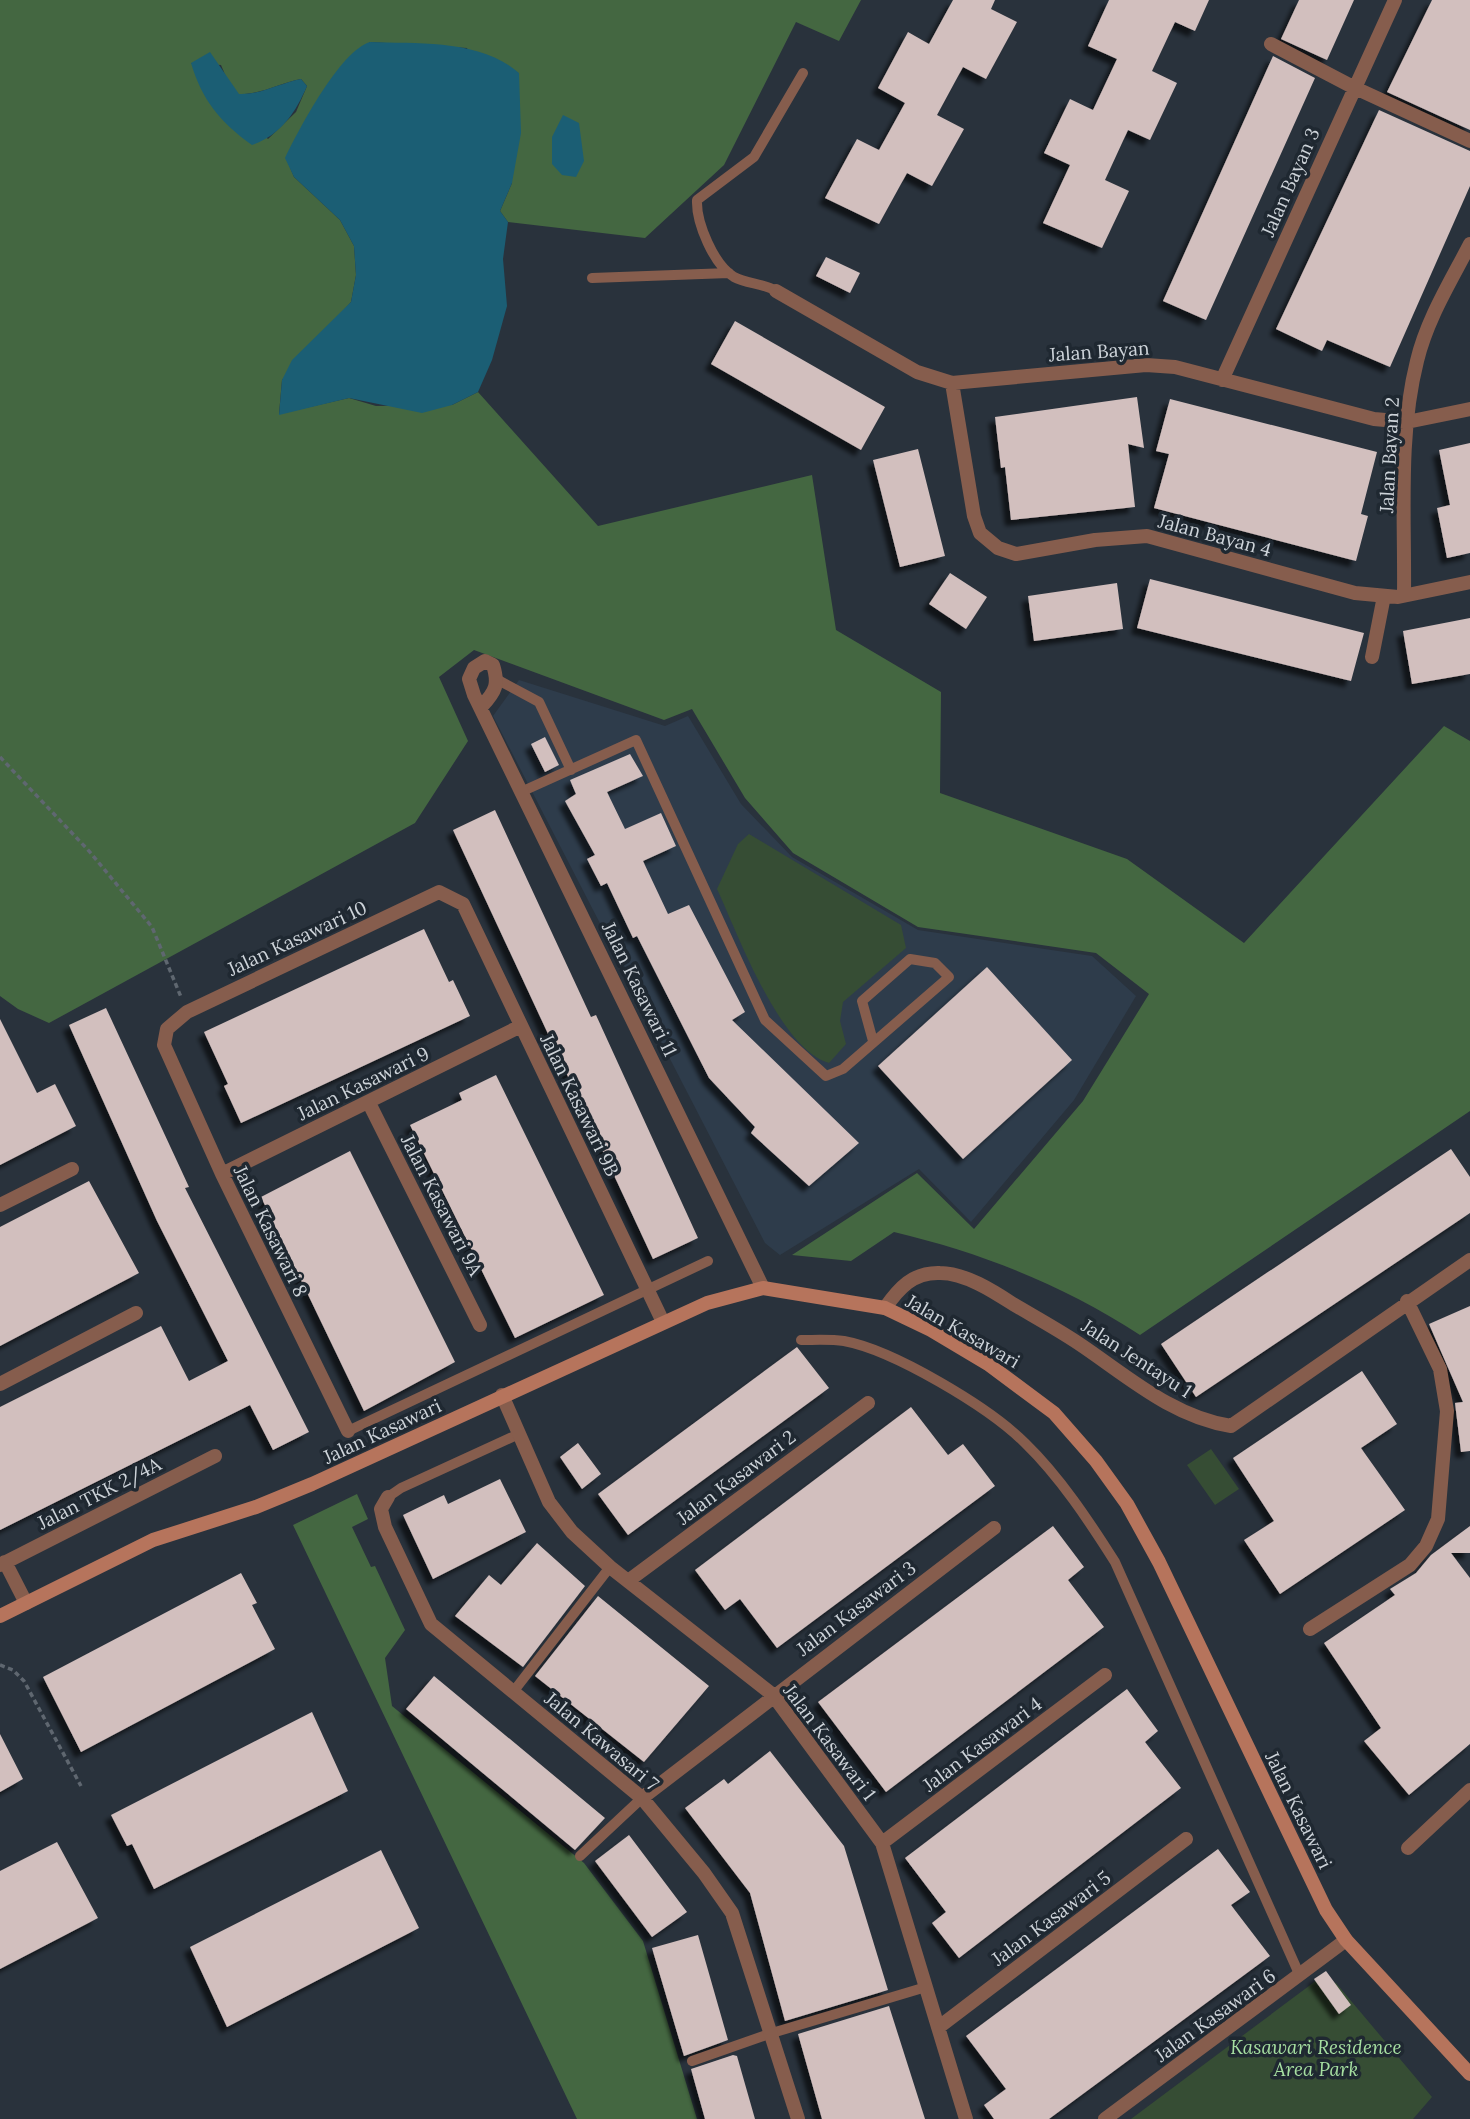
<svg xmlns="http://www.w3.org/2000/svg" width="1470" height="2119" font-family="Lora,serif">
<defs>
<filter id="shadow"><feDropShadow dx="-6" dy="6" stdDeviation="2" flood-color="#0009"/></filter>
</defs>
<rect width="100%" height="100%" fill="#29323c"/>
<path fill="#2e3c4b" d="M519,680L665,726L688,716L741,804L792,857L918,930L1092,956L1136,996L1074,1100L971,1222L919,1169L780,1255L765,1243L493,716Z"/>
<path fill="#364d34" d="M749,834L901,925L906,948L843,1002L840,1021L846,1044L829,1063C779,1048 738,934 717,889L738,844Z
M1211,1449L1239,1489L1215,1505L1187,1465Z
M1317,1980L1336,1983L1432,2097L1413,2119H1131Z"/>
<path fill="#446741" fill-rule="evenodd" d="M0,0H861L839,41L796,22L724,165L645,238L508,222L500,211L512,183L467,48L370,42L336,74L286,158L294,177L340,220L354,246L356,275L351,302L282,380L279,414L349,398L376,406L452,405L478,392L598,526L812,475L836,630L941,692L940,793L1127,859L1244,943L1444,726L1470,741V1111L1140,1335C1064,1285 982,1253 894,1232L851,1261L792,1255L917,1173L974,1229L1083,1101L1149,994L1096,953L918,927L793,853L745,798L692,709L664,720L474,650L439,677L468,741L415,823L49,1023L18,1009L0,996ZM191,63L221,65L229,84L238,94C260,95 280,83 301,79L307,86L296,112L268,139Z
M357,1494L368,1519L352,1527L371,1567L375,1566L405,1630L385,1658L392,1706L584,1863L643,1941L697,2119H577L293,1525Z"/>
<path fill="#1b5e74" d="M370,42C419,44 480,39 519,73L521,133L512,183L500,211L508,222L503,259L507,306L492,360L478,392L452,405L422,413L349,398L279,415L282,380L292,360L351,302L356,275L354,246L340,220L294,177L285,158C299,129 340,51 370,42Z
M210,52L239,94C260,95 280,83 301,79L307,86C296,112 281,135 252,145C220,122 202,100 191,63Z
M563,115L579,123L584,161L576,177L562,175L552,164V137Z"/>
<path fill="#d2bfbe" filter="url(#shadow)" d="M953,0H995L991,9L1017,22L986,79L963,67L937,115L964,129L932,186L907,173L879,224L825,198L857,139L879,150L905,103L878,88L908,32L929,44Z
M1109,0H1209L1195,31L1175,22L1152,71L1177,83L1150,140L1128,130L1105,180L1129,191L1102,248L1043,223L1070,165L1044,153L1070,99L1093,110L1117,59L1088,46Z
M1299,0H1354L1327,60L1281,39Z
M1432,0H1470V130L1387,92Z
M1273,56L1315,78L1206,320L1163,301Z
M1379,110L1470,151V186L1390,367L1327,340L1322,351L1276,329Z
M826,257L860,273L850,293L816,276Z
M735,321L885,407L861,450L711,364Z
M1137,397L1144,448L1128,444L1135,507L1011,520L1005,467L1001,468L995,417Z
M1170,399L1377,452L1361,514L1368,516L1356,561L1154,508L1169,454L1156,451Z
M1470,443V553L1447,558L1437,508L1450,505L1439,450Z
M918,449L945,556L900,567L873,460Z
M950,573L987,597L966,629L929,604Z
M1150,579L1364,633L1351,681L1137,628Z
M1117,583L1123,629L1034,641L1028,596Z
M1470,618V674L1412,684L1403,631Z
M545,737L559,765L545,772L531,744Z
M630,754L643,776L607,792L625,829L661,813L676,846L643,861L668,914L689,905L745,1012L732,1020L859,1143L809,1186L751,1133L755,1127L709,1078L637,936L633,938L607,883L601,886L587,859L595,855L565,801L576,794L570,780Z
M495,810L591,1017L596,1015L698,1238L653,1259L453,830Z
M424,929L449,982L453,980L470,1016L241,1123L224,1086L228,1084L204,1032Z
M987,967L1072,1060L963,1159L878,1066Z
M106,1008L189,1187L185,1188L309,1432L273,1450L250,1405L0,1530V1407L161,1326L189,1381L228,1361L157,1221L69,1025Z
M0,1019L37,1093L55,1084L76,1126L0,1165Z
M496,1075L604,1295L515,1338L410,1125L462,1100L459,1093Z
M1451,1149L1470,1177V1213L1196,1397L1161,1344Z
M350,1151L455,1362L364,1411L261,1197Z
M89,1181L139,1273L0,1346V1227Z
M1470,1306V1451L1461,1452L1455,1403L1463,1402L1429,1324Z
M797,1347L829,1388L628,1535L598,1494Z
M1362,1371L1397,1424L1361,1448L1405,1510L1280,1594L1244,1540L1274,1521L1233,1458Z
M911,1407L948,1455L963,1444L995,1486L777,1648L740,1599L725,1610L695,1570Z
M578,1443L601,1474L582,1489L560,1457Z
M500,1479L526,1532L433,1579L403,1515L444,1495L448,1504Z
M1053,1526L1084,1567L1068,1580L1104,1627L886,1792L818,1702Z
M1470,1526V1553H1451L1470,1578V1744L1409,1795L1364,1741L1381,1728L1324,1643L1395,1595L1390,1589L1416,1573L1431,1555Z
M537,1543L585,1586L523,1667L455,1616L489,1575L501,1585Z
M241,1573L257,1603L252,1605L275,1649L81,1752L43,1677Z
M598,1596L709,1686L644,1762L535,1676Z
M434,1676L605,1818L575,1850L406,1709Z
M1127,1689L1158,1731L1145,1742L1181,1788L959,1958L932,1923L946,1912L905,1858Z
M312,1712L348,1791L154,1889L132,1844L127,1846L111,1815Z
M0,1734L23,1779L0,1792Z
M770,1751L844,1846L888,1990L785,2021L750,1893L685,1808L724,1779L728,1784Z
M629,1835L687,1912L652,1937L595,1861Z
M57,1842L98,1918L0,1969V1871Z
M1218,1849L1250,1892L1231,1905L1270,1956L1049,2119H994L984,2105L1006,2089L966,2036Z
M381,1850L419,1928L227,2027L190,1947Z
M698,1935L728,2040L684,2056L652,1948Z
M1326,1971L1351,2005L1339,2014L1314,1979Z
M889,2006L925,2119H822L798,2034Z
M733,2055L737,2056L755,2119H705L691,2069Z"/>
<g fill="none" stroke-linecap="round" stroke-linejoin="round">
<path stroke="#5f6770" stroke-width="3.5" stroke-dasharray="5 3.5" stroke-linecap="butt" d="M0,757L89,851L152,927L181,997
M0,1665L13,1670L24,1681L81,1786"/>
<path stroke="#865d4d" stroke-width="10" d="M592,278L729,273
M776,291C763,283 747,284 734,277C714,265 696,223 697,200L754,157L803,73
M498,680L539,702L571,770
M523,791L636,740L765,1020L826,1076L843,1069L949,977L935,963L910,959L862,1001L873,1041
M801,1340C815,1340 830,1339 844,1341C893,1350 989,1407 1025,1443C1060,1477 1089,1521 1115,1562L1300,1976
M348,1431L708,1261
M388,1497L401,1488L519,1434
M513,1692L610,1567
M580,1856L642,1798
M692,2061L772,2033L926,1987"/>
<path stroke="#865d4d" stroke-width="14" d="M1271,44L1353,87L1470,141
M776,291L917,372L952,383L1146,365L1175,367L1374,419L1407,422L1470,409
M1222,380L1395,0
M952,383L974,516L980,533L998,548L1016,554L1095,540L1147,536L1355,593L1398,597L1470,582
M1404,595C1405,518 1398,436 1417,361C1427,319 1451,281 1470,244
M1372,657L1384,596
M482,706C496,691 499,684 493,665L485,661L474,668L469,679L474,695L763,1288
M369,1103L480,1325
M222,1174L521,1026
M0,1205L72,1169
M885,1308C899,1288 913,1272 940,1273C965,1273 993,1291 1013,1304C1035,1317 1057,1329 1078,1343C1126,1375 1172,1417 1231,1426L1470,1260
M0,1384L136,1313
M502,1395L549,1502L572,1532L610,1567L773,1695L882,1843L966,2119
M348,1431L222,1174L164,1045L167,1029L187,1012L439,892L463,904L663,1322
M388,1497L381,1509L385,1527L431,1624L642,1798L704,1873L732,1913L798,2119
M5,1562L26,1603
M0,1565L215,1456
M628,1581L868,1403
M1310,1629L1410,1565L1426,1546L1438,1519L1447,1411L1440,1369L1407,1301
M642,1798L994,1528
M882,1843L1105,1675
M1408,1848L1470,1790
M939,2027L1186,1839
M1105,2119L1346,1940"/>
<path stroke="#b6745c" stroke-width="14" d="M0,1616L153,1540L256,1507L312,1484L707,1303L763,1288L885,1308L931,1330L988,1364L1054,1413L1096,1461L1127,1504L1159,1562L1326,1910L1346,1940L1470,2074"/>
</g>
<g text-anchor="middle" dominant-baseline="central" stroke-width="7" stroke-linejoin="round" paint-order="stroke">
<g font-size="19" fill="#cdd3d9" stroke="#1f2831">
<text transform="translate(1290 182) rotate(-66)">Jalan Bayan 3</text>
<text transform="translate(1099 351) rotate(-4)">Jalan Bayan</text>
<text transform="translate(1389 455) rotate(-87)">Jalan Bayan 2</text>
<text transform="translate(1215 535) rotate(15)">Jalan Bayan 4</text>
<text transform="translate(297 938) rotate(-25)">Jalan Kasawari 10</text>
<text transform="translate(640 989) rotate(64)">Jalan Kasawari 11</text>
<text transform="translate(363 1083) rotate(-26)">Jalan Kasawari 9</text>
<text transform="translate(580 1105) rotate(64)">Jalan Kasawari 9B</text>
<text transform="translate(442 1205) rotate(63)">Jalan Kasawari 9A</text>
<text transform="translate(271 1231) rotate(64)">Jalan Kasawari 8</text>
<text transform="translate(963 1331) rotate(30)">Jalan Kasawari</text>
<text transform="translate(1137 1358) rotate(33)">Jalan Jentayu 1</text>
<text transform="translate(382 1431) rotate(-25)">Jalan Kasawari</text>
<text transform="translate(736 1477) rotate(-37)">Jalan Kasawari 2</text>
<text transform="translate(99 1493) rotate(-27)">Jalan TKK 2/4A</text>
<text transform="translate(856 1608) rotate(-37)">Jalan Kasawari 3</text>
<text transform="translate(602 1741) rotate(40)">Jalan Kawasari 7</text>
<text transform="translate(830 1742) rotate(53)">Jalan Kasawari 1</text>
<text transform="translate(982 1744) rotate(-37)">Jalan Kasawari 4</text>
<text transform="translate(1299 1810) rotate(64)">Jalan Kasawari</text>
<text transform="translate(1051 1918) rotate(-37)">Jalan Kasawari 5</text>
<text transform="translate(1215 2015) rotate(-36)">Jalan Kasawari 6</text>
</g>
<g font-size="19" font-style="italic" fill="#a6dfa1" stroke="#1f2831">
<text x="1316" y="2047">Kasawari Residence<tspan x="1316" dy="22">Area Park</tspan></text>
</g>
</g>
</svg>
